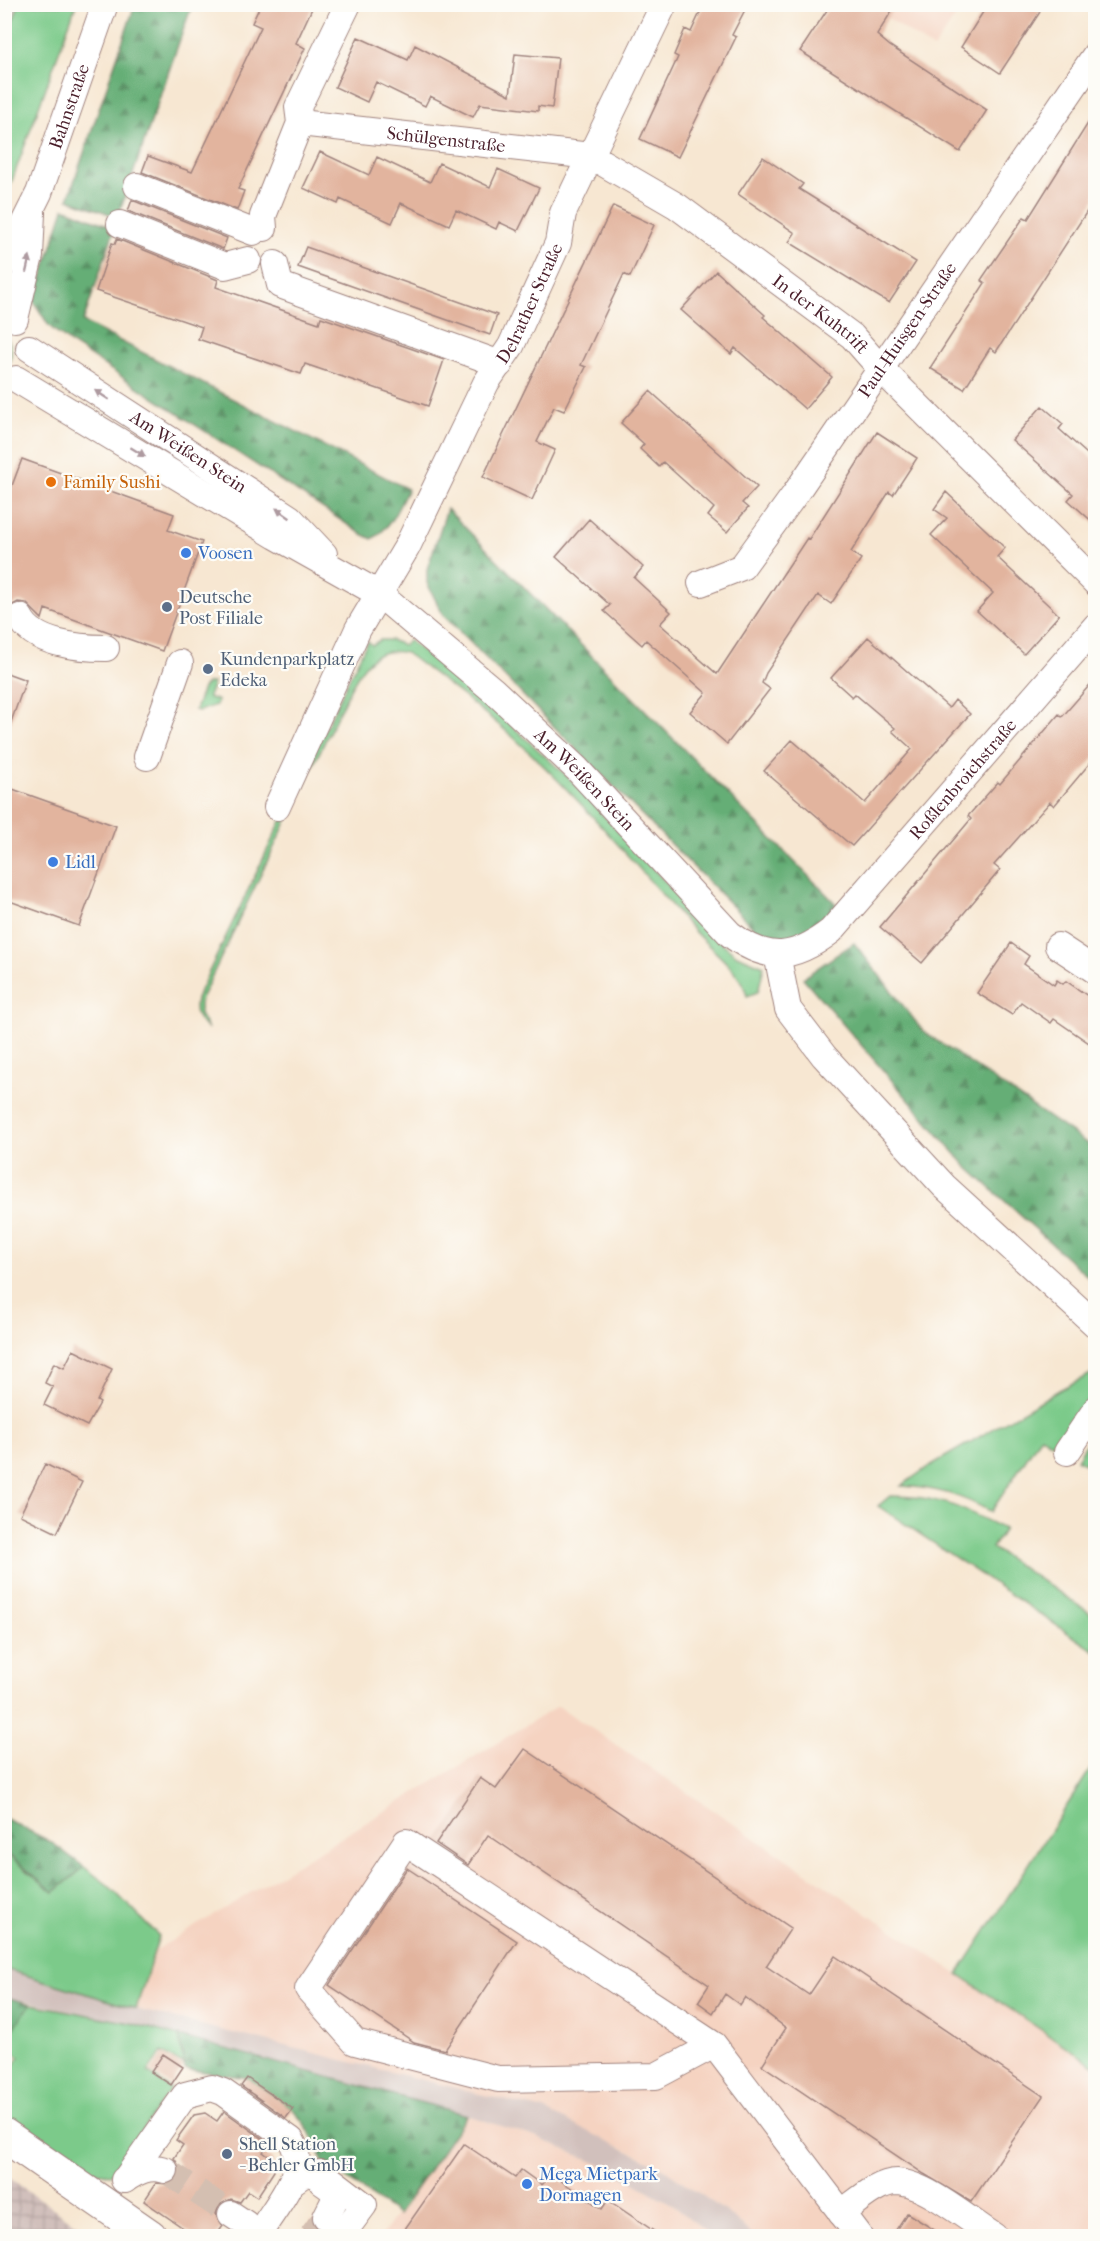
<svg xmlns="http://www.w3.org/2000/svg" width="1100" height="2241" font-family="'IM FELL French Canon',serif">
<defs>
<pattern id="industrial-grid" width="8" height="8" patternUnits="userSpaceOnUse" patternTransform="scale(1.5)"><rect width="8" height="8" fill="#d1c0bc"/><path d="M0 4h8M4 0v8" fill="none" stroke="#b5a5a2"/></pattern>
<pattern id="forest-firs" width="22" height="20" patternUnits="userSpaceOnUse" patternTransform="scale(1.5)"><rect width="22" height="20" fill="#65ae76"/><path d="M5 1l3.5 6h-7zM16 11l3.5 6h-7z" fill="#558d61"/></pattern>
</defs>
<rect width="100%" height="100%" fill="#fdfcf7"/>
<filter id="ink" filterUnits="userSpaceOnUse"><feTurbulence type="fractalNoise" baseFrequency=".0167" numOctaves="2"/><feDisplacementMap in="SourceGraphic" scale="12" xChannelSelector="R" yChannelSelector="G"/><feConvolveMatrix kernelMatrix="1 2 1 2 8 2 1 2 1" color-interpolation-filters="sRGB"/></filter>
<filter id="wash" filterUnits="userSpaceOnUse"><feTurbulence type="fractalNoise" baseFrequency=".008" numOctaves="4" result="noise"/><feDisplacementMap in="SourceGraphic" scale="24" xChannelSelector="R" yChannelSelector="G"/><feGaussianBlur stdDeviation="1.35" result="paint"/><feColorMatrix in="noise" values="0 0 0 0 0 0 0 0 0 0 0 0 0 0 0 0 0 1.4 0 .05"/><feComposite in="paint" operator="in"/></filter>
<g filter="url(#wash)">
<rect width="100%" height="100%" fill="#f7e7d2"/>
<path fill="#f5d3c1" d="M869,5H964L933,49Z
M558,1706L1095,2066V2236H754L726,2212L663,2168L621,2147L136,2009L153,1952Z
M467,2115L535,2137L603,2166L670,2203L712,2236H381Z"/>
<path fill="url(#industrial-grid)" d="M5,5H19L5,41Z
M4,2175H5L93,2236H5Z"/>
<path fill="#d1c0bc" d="M4,1969L136,2009L544,2110L663,2168L726,2212L754,2236H712L670,2203L603,2166L535,2137L467,2115L131,2023L5,1997Z"/>
<path fill="#7cca8a" stroke="#63745a" stroke-width="1.5" d="M19,5H76L5,200V41Z
M5,335C13,346 14,357 5,368Z
M380,640H390L404,645L408,640L487,703L569,778L723,944L737,955L764,966L758,992L747,996C741,970 711,950 693,930C635,864 578,796 513,737C479,707 442,680 406,653C375,646 365,663 351,687L200,1001V1014L208,1029C197,1020 193,1014 196,999L362,652L368,641L372,645Z
M208,683H213L208,697L218,701L216,705L199,711L195,710L203,688Z
M1095,1372V1392L1059,1447L1041,1436L991,1512C961,1495 936,1488 901,1486L928,1467L1061,1389Z
M1087,1443L1095,1448L1094,1470L1077,1459Z
M890,1496C941,1496 960,1507 1004,1529L992,1548L1095,1616V1651L878,1506Z
M1095,1762V2066L958,1974Z
M4,1852L54,1892L84,1867L108,1885L159,1936L136,2009L5,1969Z
M31,2004L131,2023L179,2036L184,2065L162,2052L148,2072L171,2089L111,2174L83,2171L5,2115V2078L19,2057L5,2047L4,2041Z"/>
<path fill="url(#forest-firs)" stroke="#586650" stroke-width="1.5" d="M135,5H192L118,217L68,199Z
M64,208L115,228L83,322L408,489C398,508 391,528 372,539L362,534L73,345L49,326L34,302Z
M447,509L839,907C808,938 811,943 766,940L443,615L427,583V569Z
M854,943L923,1031L1095,1149V1283L966,1166L803,978Z
M4,1818L51,1842L84,1867L54,1892L5,1852Z
M5,1997L31,2004L5,2040L4,1997Z
M179,2036L467,2115L398,2215L323,2162L308,2129L293,2109L247,2078L185,2069Z"/>
<g id="blocks">
<path fill="#e2b49e" d="M261,4H314L296,43L305,48L238,189L244,191L237,210L142,172L148,156L192,172L261,27L252,23Z
M704,4H748L732,35L736,37L678,157L640,139L678,57L674,55L685,29L691,32Z
M831,4H896L877,35L890,46L987,110L960,152L800,51Z
M988,4H1029L1040,12L1000,73L961,47Z
M358,37L408,60L415,45L510,95L515,54L558,58L552,108L538,106V111L480,104L473,117L430,96L425,106L376,82L367,102L335,87Z
M1095,112V199L996,352L990,348L964,389L930,368L985,283L981,280L1024,217L1028,219Z
M320,152L369,175L377,157L430,182L439,163L490,187L498,169L539,188L518,231L499,222L496,229L456,210L449,225L401,203L392,223L340,199L338,204L303,188Z
M763,157L803,184L799,189L916,262L889,303L789,242L795,233L738,194Z
M132,200L227,238L223,249L128,211Z
M613,206L654,225L630,277L624,274L581,365L586,367L564,411L554,407L537,442L555,450L532,500L483,477Z
M117,239L218,280L216,287L319,323L321,317L444,360L428,406L305,364L301,374L198,339L202,327L96,291L112,243L115,244Z
M306,247L497,315L490,335L298,267Z
M716,271L765,315L763,317L832,377L805,409L735,348L731,354L681,310Z
M650,391L757,487L742,503L748,508L727,532L708,516L714,508L663,462L659,467L640,449L644,444L621,423Z
M1042,406L1063,424L1059,429L1095,461V524L1068,500L1073,494L1012,440Z
M877,432L917,458L893,495L889,492L851,552L861,559L831,604L818,595L766,673L762,683L770,689L727,744L690,712L706,693L646,640L642,645L604,611L610,605L556,557L589,519L643,567L634,578L671,612L660,624L717,674L807,538L809,539Z
M22,459L174,514L168,530L202,542L162,651L45,609L42,619L26,603L18,602L9,607L4,606V507Z
M946,492L1005,548L997,557L1059,615L1024,654L977,611L993,593L931,535L947,518L934,509Z
M868,637L949,708L955,700L970,714L852,846L764,771L792,740L865,803L912,749L892,731L895,728L855,694L852,697L831,678Z
M4,672L26,680L7,733L4,732Z
M1095,679V757L1054,806L1050,802L994,865L1000,870L922,963L880,927L971,819L968,816L998,782L1000,784L1059,714L1062,717Z
M4,786L116,826L79,926L4,899Z
M1011,943L1029,956L1024,964L1054,985L1057,980L1063,984L1066,981L1095,1001V1047L1054,1019L1051,1023L1021,1002L1012,1015L977,993Z
M73,1350L112,1369L97,1401L100,1403L87,1426L44,1405L53,1387L45,1383L54,1363L64,1368Z
M45,1464L82,1482L57,1533L20,1515Z
M525,1749L791,1928L766,1966L809,1995L835,1956L1043,2096L971,2202L924,2174L762,2065L786,2028L745,1997L740,2005L725,1994L713,2013L698,2002L709,1985L488,1835L468,1865L436,1843L480,1778L496,1789Z
M407,1868L517,1941L445,2050L414,2042L329,1985Z
M163,2054L183,2067L171,2085L151,2072Z
M247,2078L293,2109L286,2118L241,2086Z
M224,2111L269,2143L263,2152L272,2159L274,2171L257,2197L248,2191L240,2202L231,2199L219,2205L216,2214L223,2226L216,2236H195L144,2201L156,2183L169,2184L176,2180L179,2166L174,2158L183,2145L176,2140L194,2115L205,2113L217,2121Z
M464,2144L515,2178L521,2170L542,2185L551,2174L602,2209L608,2200L661,2236H400Z
M907,2213L944,2236H892Z
M312,2221L319,2230L327,2232L326,2236H301Z"/>
</g>
</g>
<g filter="url(#ink)">
<use href="#blocks" fill-opacity="0" stroke="#a0837e" stroke-width="1.5"/>
<g fill="none" stroke-linecap="round" stroke-linejoin="round">
<path stroke="#d4bfb1" stroke-width="26" stroke-dasharray="26 13" stroke-linecap="butt" d="M165,2170L231,2214
M312,2236L326,2217"/>
<defs>
<g id="minor">
<path id="s1" d="M300,123L591,156L677,206L852,336L881,369L1096,583"/>
<path d="M137,186L253,232"/>
<path d="M120,224L225,266L248,260"/>
<path d="M264,228L263,216L300,123L298,107L348,4"/>
<path id="s2" d="M4,263L39,193L105,4"/>
<path d="M275,264L280,285L500,364"/>
<path d="M15,319L30,256L32,213"/>
<path id="s3" d="M29,348L290,518L324,554"/>
<path id="s4" d="M16,379L276,536L379,594L494,691L577,769L730,934C768,963 795,959 831,931L1096,626"/>
<path id="s5" d="M701,583L742,567L793,497L1096,54"/>
<path d="M20,617C33,644 79,648 106,648"/>
<path d="M147,757L180,663"/>
<path id="s6" d="M277,807L358,629L407,547L486,383L511,346L558,243L563,213L664,4"/>
<path d="M1058,946L1096,971"/>
<path d="M777,954L788,1009L824,1056L944,1186L1096,1325"/>
<path d="M1067,1452L1096,1409"/>
<path d="M714,2045L656,2076L498,2079L355,2042L308,1989L406,1842L714,2045L859,2236"/>
<path d="M322,2175V2182L332,2189L335,2199L326,2217"/>
<path d="M124,2180C138,2171 149,2165 165,2170"/>
<path d="M125,2180L185,2095L212,2088L223,2092L291,2140C311,2172 273,2207 258,2236"/>
<path d="M291,2183L304,2174L322,2173L364,2205L341,2236"/>
<path d="M841,2213C857,2202 877,2182 897,2182C925,2183 970,2221 994,2236"/>
<path d="M231,2214L246,2224L252,2236"/>
</g>
<path id="major" d="M4,2135L150,2236"/>
</defs>
<use href="#minor" stroke="#a0837e" stroke-width="28"/>
<use href="#major" stroke="#a0837e" stroke-width="35"/>
<use href="#minor" stroke="#fff" stroke-width="26"/>
<use href="#major" stroke="#fff" stroke-width="33"/>
</g>
<defs><path id="oneway-solid" d="M-6-.8H1V-3.2L6.5 0L1 3.2V.8H-6Z" transform="scale(1.5)"/></defs>
<g fill="#ae9aa0">
<use href="#oneway-solid" transform="translate(28 264) rotate(-77)"/>
<use href="#oneway-solid" transform="translate(102 395) rotate(-147)"/>
<use href="#oneway-solid" transform="translate(138 452) rotate(32)"/>
<use href="#oneway-solid" transform="translate(283 513) rotate(-145)"/>
</g>
</g>
<circle fill="#e8710a" stroke="#fdfcf7" stroke-width="2" cx="51" cy="482" r="6"/>
<g fill="#3f7fe0" stroke="#fdfcf7" stroke-width="2">
<circle cx="186" cy="553" r="6"/>
<circle cx="53" cy="862" r="6"/>
<circle cx="527" cy="2184" r="6"/>
</g>
<g fill="#5c6f8a" stroke="#fdfcf7" stroke-width="2">
<circle cx="167" cy="607" r="6"/>
<circle cx="208" cy="669" r="6"/>
<circle cx="227" cy="2154" r="6"/>
</g>
<g text-anchor="middle" dominant-baseline="central" stroke-width="4.5" stroke-linejoin="round" paint-order="stroke">
<g font-size="18" fill="#4a1f2b" stroke="#fdfcf7">
<text stroke="none"><textPath href="#s2" startOffset="170">Bahnstraße</textPath></text>
<text stroke="none"><textPath href="#s1" startOffset="147">Schülgenstraße</textPath></text>
<text stroke="none"><textPath href="#s6" startOffset="564">Delrather Straße</textPath></text>
<text stroke="none"><textPath href="#s1" startOffset="572">In der Kuhtrift</textPath></text>
<text stroke="none"><textPath href="#s5" startOffset="333">Paul-Huisgen-Straße</textPath></text>
<text stroke="none"><textPath href="#s3" startOffset="190">Am Weißen Stein</textPath></text>
<text stroke="none"><textPath href="#s4" startOffset="1224">Roßlenbroichstraße</textPath></text>
<text stroke="none"><textPath href="#s4" startOffset="699">Am Weißen Stein</textPath></text>
</g>
<g font-size="18" fill="#c56008" stroke="#fdfcf7" text-anchor="start">
<text x="63" y="482">Family Sushi</text>
</g>
<g font-size="18" fill="#366cbe" stroke="#fdfcf7" text-anchor="start">
<text x="198" y="553">Voosen</text>
<text x="65" y="862">Lidl</text>
<text x="539" y="2174">Mega Mietpark<tspan x="539" dy="21">Dormagen</tspan></text>
</g>
<g font-size="18" fill="#4e5e75" stroke="#fdfcf7" text-anchor="start">
<text x="179" y="597">Deutsche<tspan x="179" dy="21">Post Filiale</tspan></text>
<text x="220" y="659">Kundenparkplatz<tspan x="220" dy="21">Edeka</tspan></text>
<text x="239" y="2144">Shell Station<tspan x="239" dy="21">- Behler GmbH</tspan></text>
</g>
</g>
<rect width="1100" height="2241" fill="none" stroke="#fdfcf7" stroke-width="24"/>
</svg>
